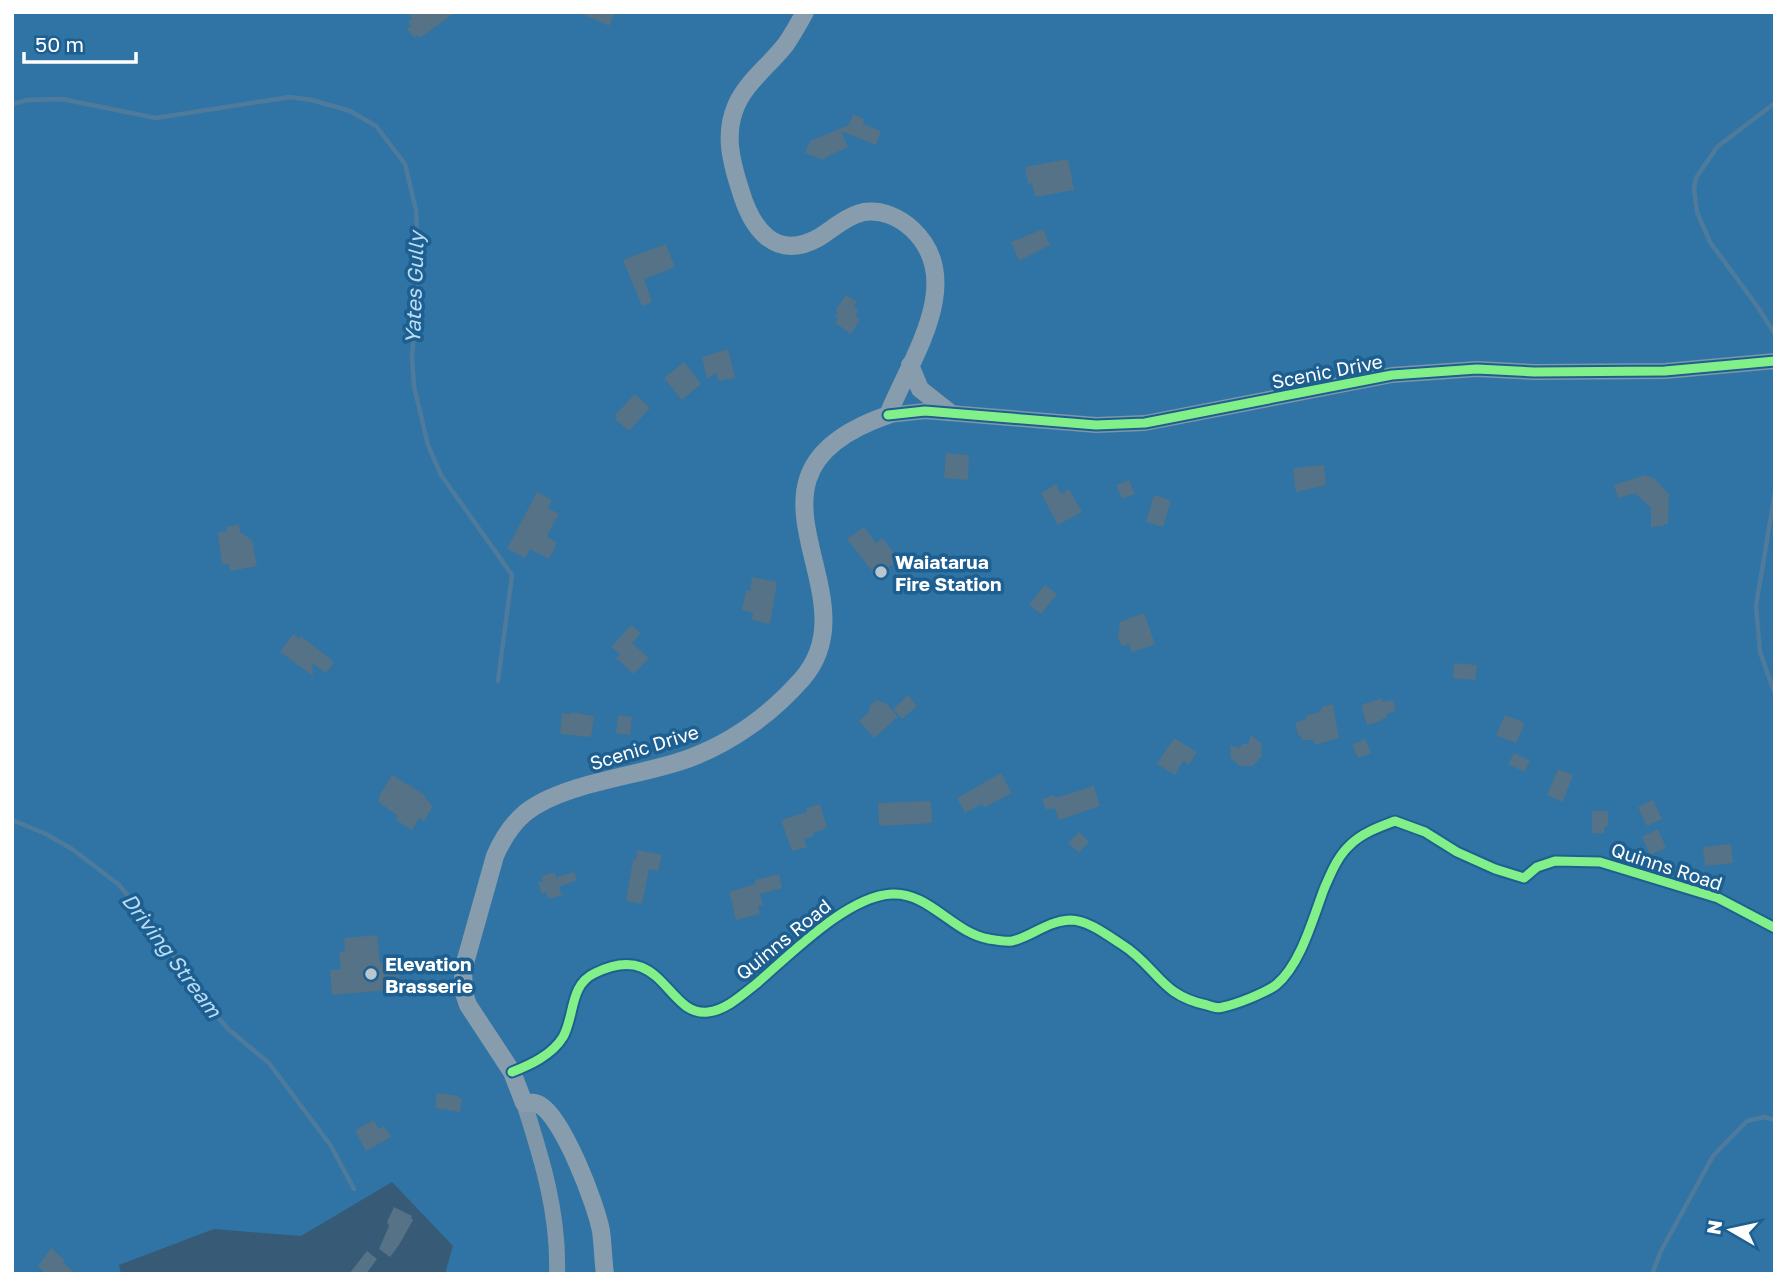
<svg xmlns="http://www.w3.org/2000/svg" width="1787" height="1286" font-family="'Golos Text',sans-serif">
<rect width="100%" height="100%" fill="#375b76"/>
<path fill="#2f74a4" d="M12,12H1775V1274H445L453,1246L392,1182L301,1236L214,1229L119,1265L121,1274H12Z"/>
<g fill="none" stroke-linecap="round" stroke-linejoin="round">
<path stroke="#4e7b9c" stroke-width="4.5" d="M1775,103L1717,147L1696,178L1694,189L1697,212L1710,242L1757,306L1775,334
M12,104L28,100L62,99L156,118L290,97L312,100L350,111L376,126L405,164L416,210L419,268L412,357L414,386L428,445L441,475L512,575L498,681
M1775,492L1756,606L1760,652L1775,694
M12,820L46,834L72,849L118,884L162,935L189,984L228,1029L269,1063L331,1146L354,1189
M1652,1274L1661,1251L1713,1156L1747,1121L1764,1117L1775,1120"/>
</g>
<path fill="#557286" d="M409,12H456L420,38L418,35L414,38L407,29L411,26L408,21L412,18Z
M578,12H615L609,26Z
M853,114L864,119L863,124L881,131L876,145L841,131L848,147L826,157L824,160L805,153L810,141L849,125Z
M1068,159L1074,190L1035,197L1032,183L1028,184L1025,167Z
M1043,229L1050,245L1019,261L1011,242Z
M666,244L675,267L644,279L652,302L642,306L623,260Z
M846,295L857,302L854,307L859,310L855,316L860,320L851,334L835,323L838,318L835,317L838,312L835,311Z
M728,349L735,378L718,381L716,372L707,379L702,357Z
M684,362L701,384L682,400L664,378Z
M635,394L650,408L629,431L615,419L617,417L615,415Z
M946,453L969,455L968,480L944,478Z
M1324,465L1326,485L1296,492L1293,468Z
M1645,475L1655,479L1669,494L1668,524H1664V526L1651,527V508L1635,493L1618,498L1614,485Z
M1129,480L1135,494L1122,499L1116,485Z
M1056,484L1061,494L1069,489L1082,512L1058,525L1041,493Z
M537,492L552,500L548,508L559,514L547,536L557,543L549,559L530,549L525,558L507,549Z
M1154,495L1171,500L1163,527L1146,522Z
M239,524L240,532L252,540L257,566L230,571L229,564L222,565L218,532L227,531L226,527Z
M864,527L876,543L883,538L899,560L876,576L847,539Z
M752,577L777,582L770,624L752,620L753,613L742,610L746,590L750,591Z
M1045,585L1057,594L1041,614L1029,605Z
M1144,613L1155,644L1132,653L1129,644L1123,646L1120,643L1118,638L1120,622Z
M631,625L641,633L632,643L649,658L634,674L616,658L620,654L611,647Z
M293,634L299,639L301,636L334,662L326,673L312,663L313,676L280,652Z
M1454,663L1477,665L1475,680L1453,678Z
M908,695L917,706L902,719L893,709Z
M1382,698L1383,702L1393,700L1396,711L1386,714L1387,718L1380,720L1381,721L1367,725L1361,705Z
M877,700L887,704L898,717L874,738L859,721L869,712L870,705Z
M1333,704L1339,738L1315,745L1314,740H1302L1301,736L1299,737L1295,723L1306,719L1305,716L1319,712L1322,707Z
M571,712L594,716L591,737L560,734L562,713L571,714Z
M618,715L632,717L630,735L616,733Z
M1505,715L1525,723L1516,743L1496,735Z
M1251,735L1261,743L1262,756L1253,766H1240L1231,758L1230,745L1238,748L1243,744H1248Z
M1174,738L1197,752L1189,765L1183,761L1175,775L1157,764Z
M1365,739L1371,753L1358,758L1352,745Z
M1514,753L1530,761L1524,772L1508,764Z
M1558,769L1573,775L1563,802L1547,795Z
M1001,773L1012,793L987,806L984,807L982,804L965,813L957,798Z
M392,775L425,795L424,797L433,806L424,821L419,818L412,830L396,820L398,816L378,802L380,799L378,798Z
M1094,786L1100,806L1059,820L1055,808L1046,810L1042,799L1054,795L1055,798Z
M1653,800L1662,819L1647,826L1638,807Z
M931,801L932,823L879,826L878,803Z
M820,804L827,828L813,833L814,836L804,839L807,847L792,851L781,820L807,812L806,808Z
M1592,811H1608V825L1604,828V833H1592Z
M1658,829L1666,848L1650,855L1642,837Z
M1079,832L1089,842L1079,853L1068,843Z
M1731,844L1733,863L1705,866L1703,847Z
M637,850L662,855L658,871L649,869L642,904L626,901L633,859L636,860Z
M555,872L556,877L574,872L577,880L559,887L562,895L548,899L546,892L542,894L538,882L543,881L541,876Z
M779,874L782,888L760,894L763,905L758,906L760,914L736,920L729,892L755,884V880Z
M377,935L380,963L397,961L400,989L332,995L330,970L341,969L339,952L345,951L344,938Z
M437,1093L459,1096V1098L462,1099L460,1112L435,1108Z
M374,1120L379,1129L384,1126L391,1137L366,1151L355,1130Z
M394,1207L412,1216L411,1218L413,1220L399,1245L390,1257L379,1249L389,1226L387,1222Z
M51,1248L65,1260L63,1262L76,1274H46L38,1266Z
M367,1251L377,1259L366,1274H349Z"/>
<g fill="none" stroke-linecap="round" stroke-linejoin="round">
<path stroke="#7f97a9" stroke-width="12" d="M512,1072C530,1065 552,1055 563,1037C575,1016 569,985 595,973C664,939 666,1017 708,1012C726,1010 742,995 756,984C790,955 847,896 892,894C929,892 953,933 989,939C995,940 1005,942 1012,941C1029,938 1047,921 1070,920C1088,920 1107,935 1121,944C1158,967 1159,995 1207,1005C1213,1007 1218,1009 1223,1007C1237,1004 1265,993 1276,985C1301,964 1313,918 1324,889C1331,873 1337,857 1350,845C1362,833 1379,827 1395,821L1425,832L1457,852L1495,869L1524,878L1537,867L1555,861L1600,862L1718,898L1775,928"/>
<path stroke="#7f97a9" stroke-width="16" d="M888,415L925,411L1096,425L1145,423L1392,375L1477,369L1534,372L1665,371L1775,361
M524,1103C542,1159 559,1214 557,1274"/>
<path stroke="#879dad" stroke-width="18" d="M910,365L920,389L949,412
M605,1274C603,1260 603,1245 601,1231C596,1204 563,1118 540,1105C535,1102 530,1102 524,1103L512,1072L468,1005L464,993L463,970L495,856C502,840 511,825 525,813C563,782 643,776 690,758C733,742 772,713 802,679C878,592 714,475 888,415C909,361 968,281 912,229C900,218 882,209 864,212C846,216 833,229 818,238C774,262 751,227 740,189C731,161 724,134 736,106C746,82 770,65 786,44C793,34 799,23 805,12"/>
<defs>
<path id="cycleway" d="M888,415L925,411L1096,425L1145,423L1392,375L1477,369L1534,372L1665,371L1775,361
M512,1072C530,1065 552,1055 563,1037C575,1016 569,985 595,973C664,939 666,1017 708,1012C726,1010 742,995 756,984C790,955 847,896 892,894C929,892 953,933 989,939C995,940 1005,942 1012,941C1029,938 1047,921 1070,920C1088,920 1107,935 1121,944C1158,967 1159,995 1207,1005C1213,1007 1218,1009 1223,1007C1237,1004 1265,993 1276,985C1301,964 1313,918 1324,889C1331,873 1337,857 1350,845C1362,833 1379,827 1395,821L1425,832L1457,852L1495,869L1524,878L1537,867L1555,861L1600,862L1718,898L1775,928"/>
</defs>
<use href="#cycleway" stroke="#1d5f90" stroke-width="13"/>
<use href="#cycleway" stroke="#82f089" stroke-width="9"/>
</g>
<g fill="#b9c6cf" stroke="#1d5f90" stroke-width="2.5">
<circle cx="881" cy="572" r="7"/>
<circle cx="371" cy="974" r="7"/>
</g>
<g text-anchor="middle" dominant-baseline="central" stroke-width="7" stroke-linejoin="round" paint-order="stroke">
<g font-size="19" fill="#fff" stroke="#1d5f90">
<text transform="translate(1327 371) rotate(-11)">Scenic Drive</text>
<text transform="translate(644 747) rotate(-17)">Scenic Drive</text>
<text transform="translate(1667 866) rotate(18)">Quinns Road</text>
<text transform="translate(783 939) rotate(-39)">Quinns Road</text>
</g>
<g font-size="19" font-weight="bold" fill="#fff" stroke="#1d5f90" text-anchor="start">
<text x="895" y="561">Waiatarua<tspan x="895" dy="22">Fire Station</tspan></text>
<text x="385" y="963">Elevation<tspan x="385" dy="22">Brasserie</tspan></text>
</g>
<g font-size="21" font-style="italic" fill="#b9dcf4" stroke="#1d5f90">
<text transform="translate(414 288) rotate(-88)">Yates Gully</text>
<text transform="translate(172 955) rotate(53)">Driving Stream</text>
</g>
</g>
<rect width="1787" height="1286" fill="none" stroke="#ffffff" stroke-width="28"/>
<g transform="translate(1731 1230) rotate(279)" stroke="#1d5f90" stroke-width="5" paint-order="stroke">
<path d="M0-5L12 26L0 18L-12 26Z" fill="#ffffff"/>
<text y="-10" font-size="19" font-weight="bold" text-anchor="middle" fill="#ffffff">N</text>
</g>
<path d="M24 52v10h112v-10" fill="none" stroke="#ffffff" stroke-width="3.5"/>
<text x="35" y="52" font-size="21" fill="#ffffff" stroke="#1d5f90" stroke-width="5" paint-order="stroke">50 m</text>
</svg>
